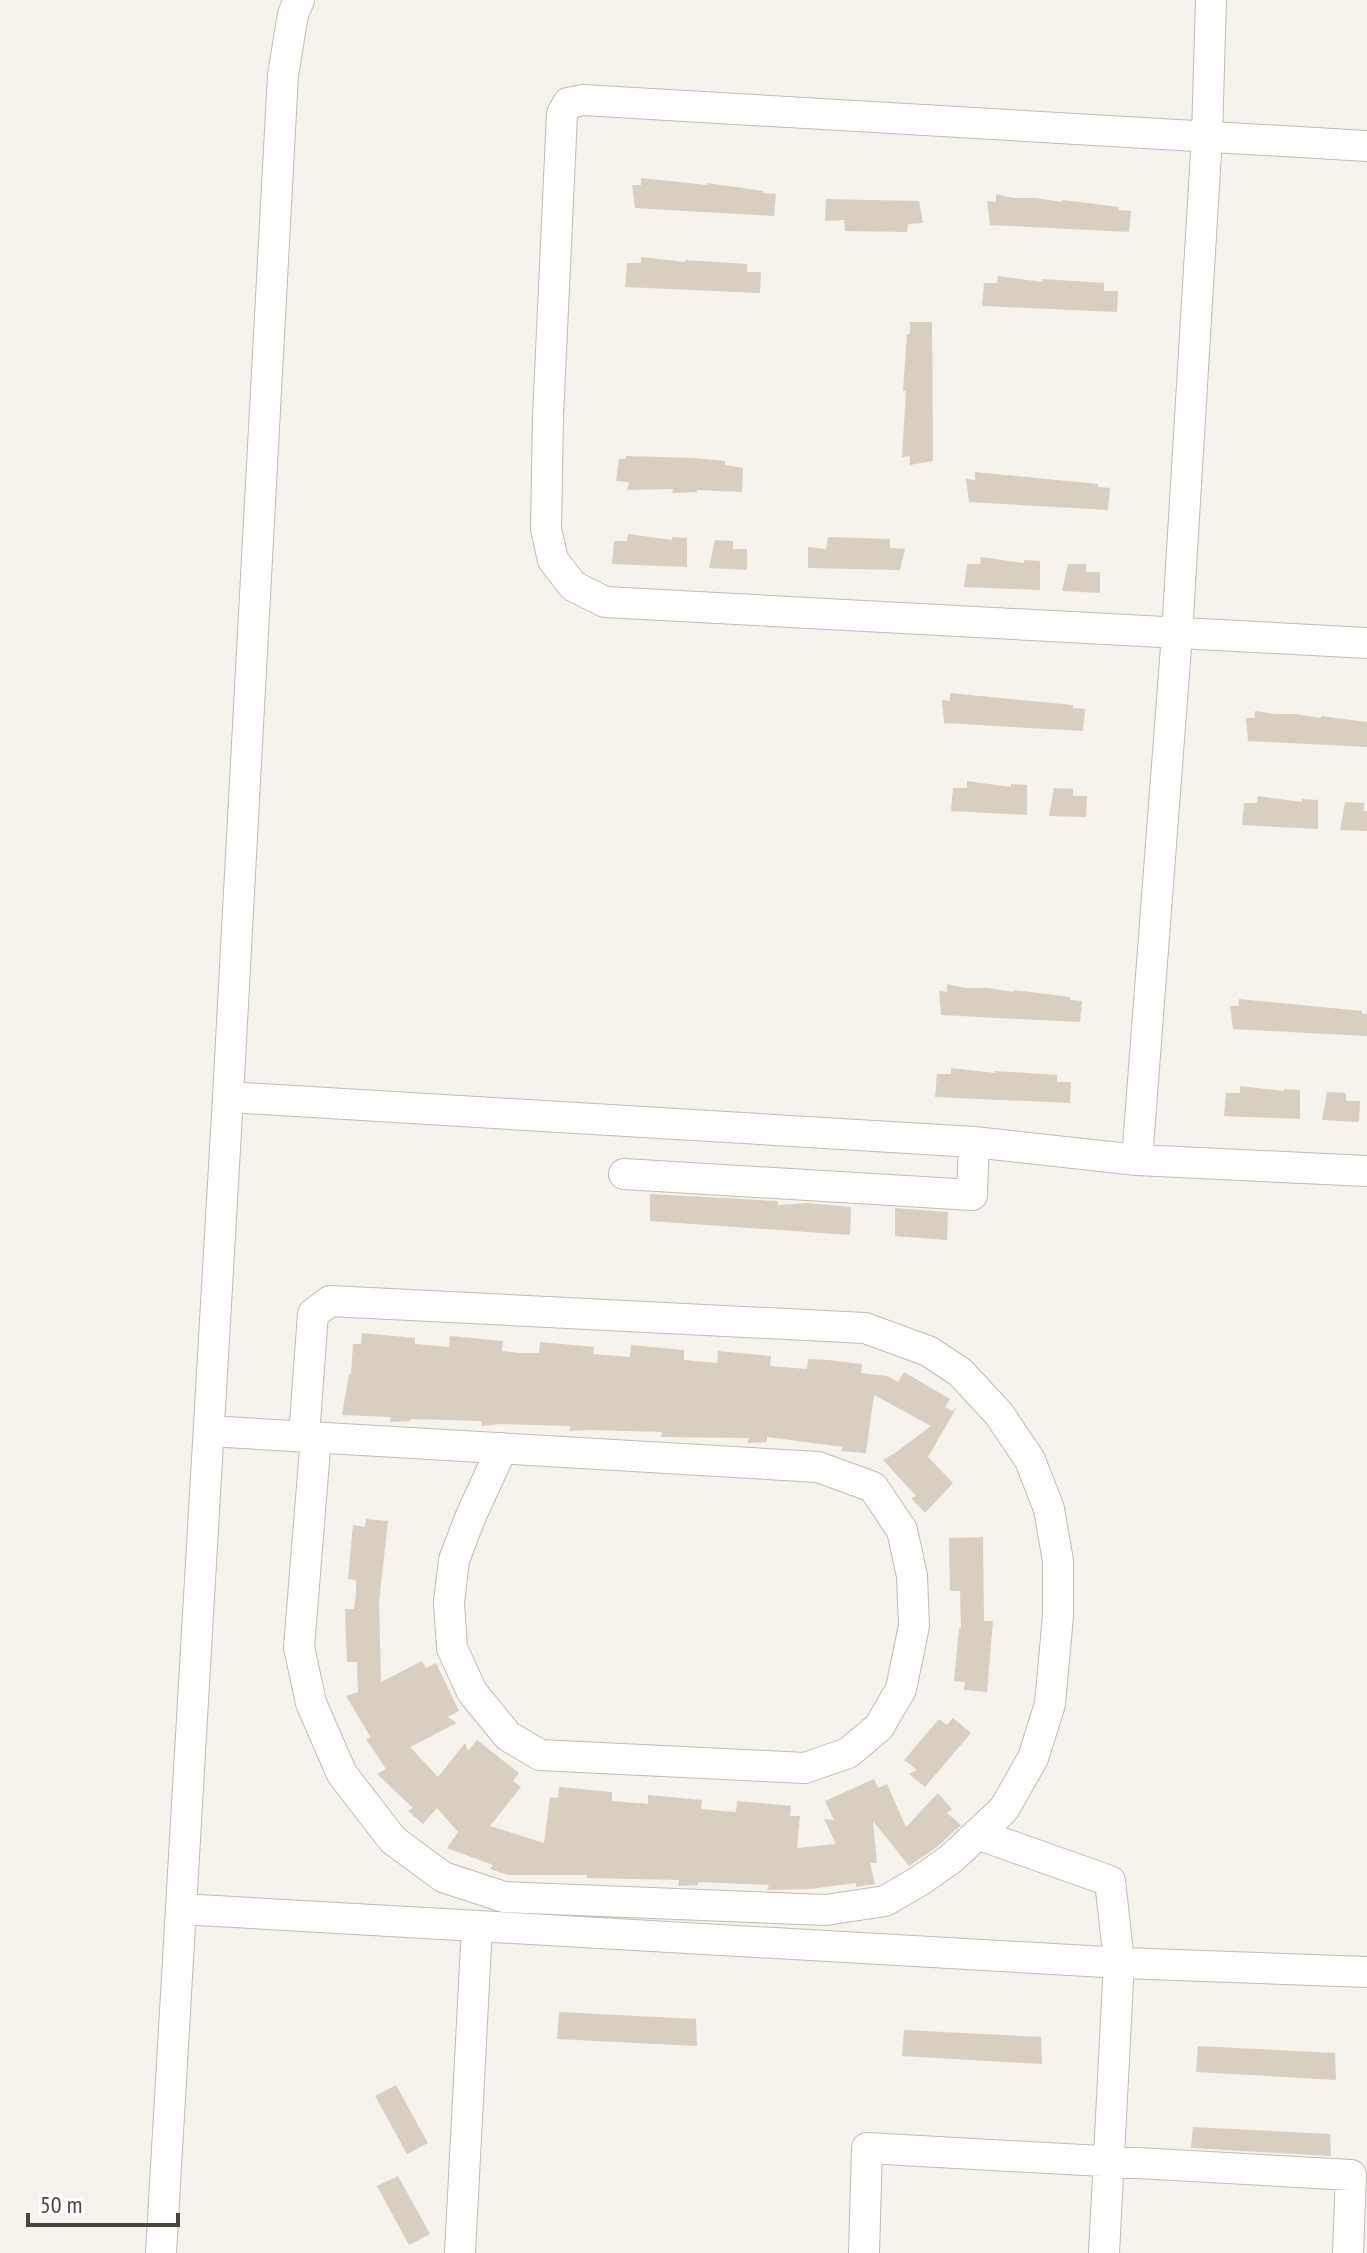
<svg xmlns="http://www.w3.org/2000/svg" width="1367" height="2253" font-family="'PT Sans Narrow',sans-serif">
<rect width="100%" height="100%" fill="#f6f3ec"/>
<path fill="#d8cfc1" d="M641,178L707,185V183L763,191V193L776,194L774,216L635,208L632,185H641Z
M996,194L1013,198H1036L1062,202V200L1119,207L1118,210L1131,211L1129,232L990,225L987,201L996,202Z
M826,199L919,201L923,223L908,224L907,232L845,231L844,220L825,221Z
M641,257L685,262V260L747,264V272H761L760,293L625,287L627,263H641Z
M998,276L1042,282V279L1104,283V291H1118L1117,312L982,306L984,283H997Z
M910,322H932L933,461L910,465V456L902,457L906,391H903L907,334H910Z
M626,456L693,458L725,461V465L743,468L742,492L697,490V492L672,493L673,489L627,490L629,482L616,481L619,459H626Z
M975,472L1098,484V487L1110,488L1108,510L969,502L966,479L975,480Z
M628,534L672,540V537L687,538V567L612,564L614,541H627Z
M828,537L890,539V548L905,549L900,570L808,568V547L826,549Z
M715,540L733,541V549H747V570L709,568Z
M981,557L1024,563V560L1040,561V590L964,587L967,564H980Z
M1068,564H1086V572H1100V593L1062,591Z
M950,693L1073,705V708L1085,709L1083,731L944,723L942,700L950,701Z
M1255,711L1275,714H1295L1321,718V716L1367,722V747L1248,741L1246,718H1255Z
M967,781L1011,787V784L1027,785V815L951,811L953,788H967Z
M1054,788L1073,789V796H1087L1086,817L1049,816Z
M1258,796L1302,802V799L1318,800V829L1242,825L1244,803H1257Z
M1345,802L1364,803V811H1367V831L1340,830Z
M947,984L965,988H988L1014,992V990L1070,997V1000L1082,1001L1080,1022L941,1015L939,991L947,992Z
M1239,999L1362,1011V1014H1367V1036L1233,1029L1230,1006H1239Z
M951,1068L995,1073V1071L1057,1075V1082H1071L1070,1103L935,1097L937,1074H951Z
M1240,1086L1284,1091V1089L1300,1090V1119L1224,1116L1226,1093H1240Z
M1327,1092L1346,1093V1101H1360L1359,1122L1322,1120Z
M650,1194L778,1201V1205L807,1203L851,1207L850,1235L650,1221Z
M895,1208L948,1212L947,1240L895,1236Z
M362,1333L415,1338V1344L449,1347L450,1336L503,1341L502,1351L520,1353H539L540,1342L594,1347L593,1354L630,1357L631,1345L684,1350V1360L717,1363L718,1351L771,1356L770,1366L807,1369L808,1359L828,1360L862,1364L861,1373L887,1376L898,1382L904,1372L950,1399L945,1407L952,1411L957,1407L928,1457L953,1483L925,1513L911,1498L916,1496L883,1460L895,1453L931,1426L874,1395L866,1453L841,1451L843,1447L767,1437V1442L747,1443L749,1438L661,1437L662,1432L590,1430L569,1431L571,1426L501,1424L481,1426L482,1421L410,1419V1421L390,1422L391,1417L342,1415L349,1374H351L353,1344H361Z
M366,1519L388,1521L379,1602L381,1682L422,1661L426,1668L436,1663L459,1711L448,1717L457,1723L410,1747L438,1777L465,1743L468,1751L477,1740L519,1773L513,1781L521,1787L490,1826L544,1843L550,1797L558,1798L559,1787L612,1792V1801L648,1804V1795L702,1800L701,1809L721,1811L736,1812L737,1801L791,1806L790,1816H800L797,1848L836,1844L824,1819L834,1820L825,1801L874,1779L878,1788L887,1784L906,1827L938,1793L952,1809L947,1813L961,1825L937,1847L909,1866L873,1821L877,1863H870L875,1884L856,1887V1883L810,1889L767,1890L769,1885L698,1882V1885L678,1886L679,1880L587,1878V1875H508L490,1869L493,1865L447,1848L458,1832L437,1808L423,1824L408,1811L413,1808L377,1774L386,1769L366,1739L371,1738L346,1696L358,1692L357,1662H347L345,1609H354L356,1594V1580L348,1579L353,1525L365,1527Z
M983,1537L984,1621H993L987,1692L964,1690L965,1682L954,1681L959,1628H961L960,1591H950L949,1538Z
M953,1718L971,1733L925,1787L909,1774L917,1770L904,1760L939,1719L947,1725Z
M559,2012L696,2019L697,2046L557,2039Z
M904,2030L1041,2037L1042,2064L902,2056Z
M1198,2046L1335,2053L1336,2080L1196,2072Z
M396,2085L428,2143L407,2154L375,2096Z
M1193,2127L1330,2134L1331,2156L1191,2148Z
M398,2176L430,2234L409,2245L377,2186Z"/>
<g fill="none" stroke-linecap="round" stroke-linejoin="round">
<defs>
<path id="minor" d="M1367,146L583,100L568,103L562,114L548,417L546,529L553,560L573,586L605,602L1367,643
M228,1097L974,1142L1137,1160L1367,1171
M1137,1160L1177,634L1207,136L1211,0
M624,1174L972,1195L974,1142
M209,1431L818,1467L873,1487L902,1530L912,1576L914,1626L901,1689L879,1727L848,1753L805,1768L540,1755L508,1736L472,1692L452,1648L449,1602L454,1560L470,1518L502,1448
M304,1436L313,1314L330,1301L865,1328L928,1351L960,1372L999,1414L1030,1460L1049,1509L1058,1561V1616L1050,1704L1033,1758L1004,1809L952,1858L921,1880L885,1901L826,1910L504,1897L443,1877L393,1840L342,1774L311,1703L299,1647L316,1437
M977,1834L1110,1881L1119,1962L1104,2253
M181,1909L1123,1963L1367,1972
M161,2253L228,1097L283,75L293,14L299,0
M460,2253L477,1926
M864,2253L867,2148L1351,2175L1348,2253"/>
</defs>
<use href="#minor" stroke="#c2bbae" stroke-width="32"/>
<use href="#minor" stroke="#fff" stroke-width="30"/>
</g>
<path d="M28 2213v12h150v-12" fill="none" stroke="#4b4439" stroke-width="4"/>
<text x="40" y="2213" font-size="24" fill="#4b4439" stroke="#ffffff" stroke-width="6" paint-order="stroke">50 m</text>
</svg>
